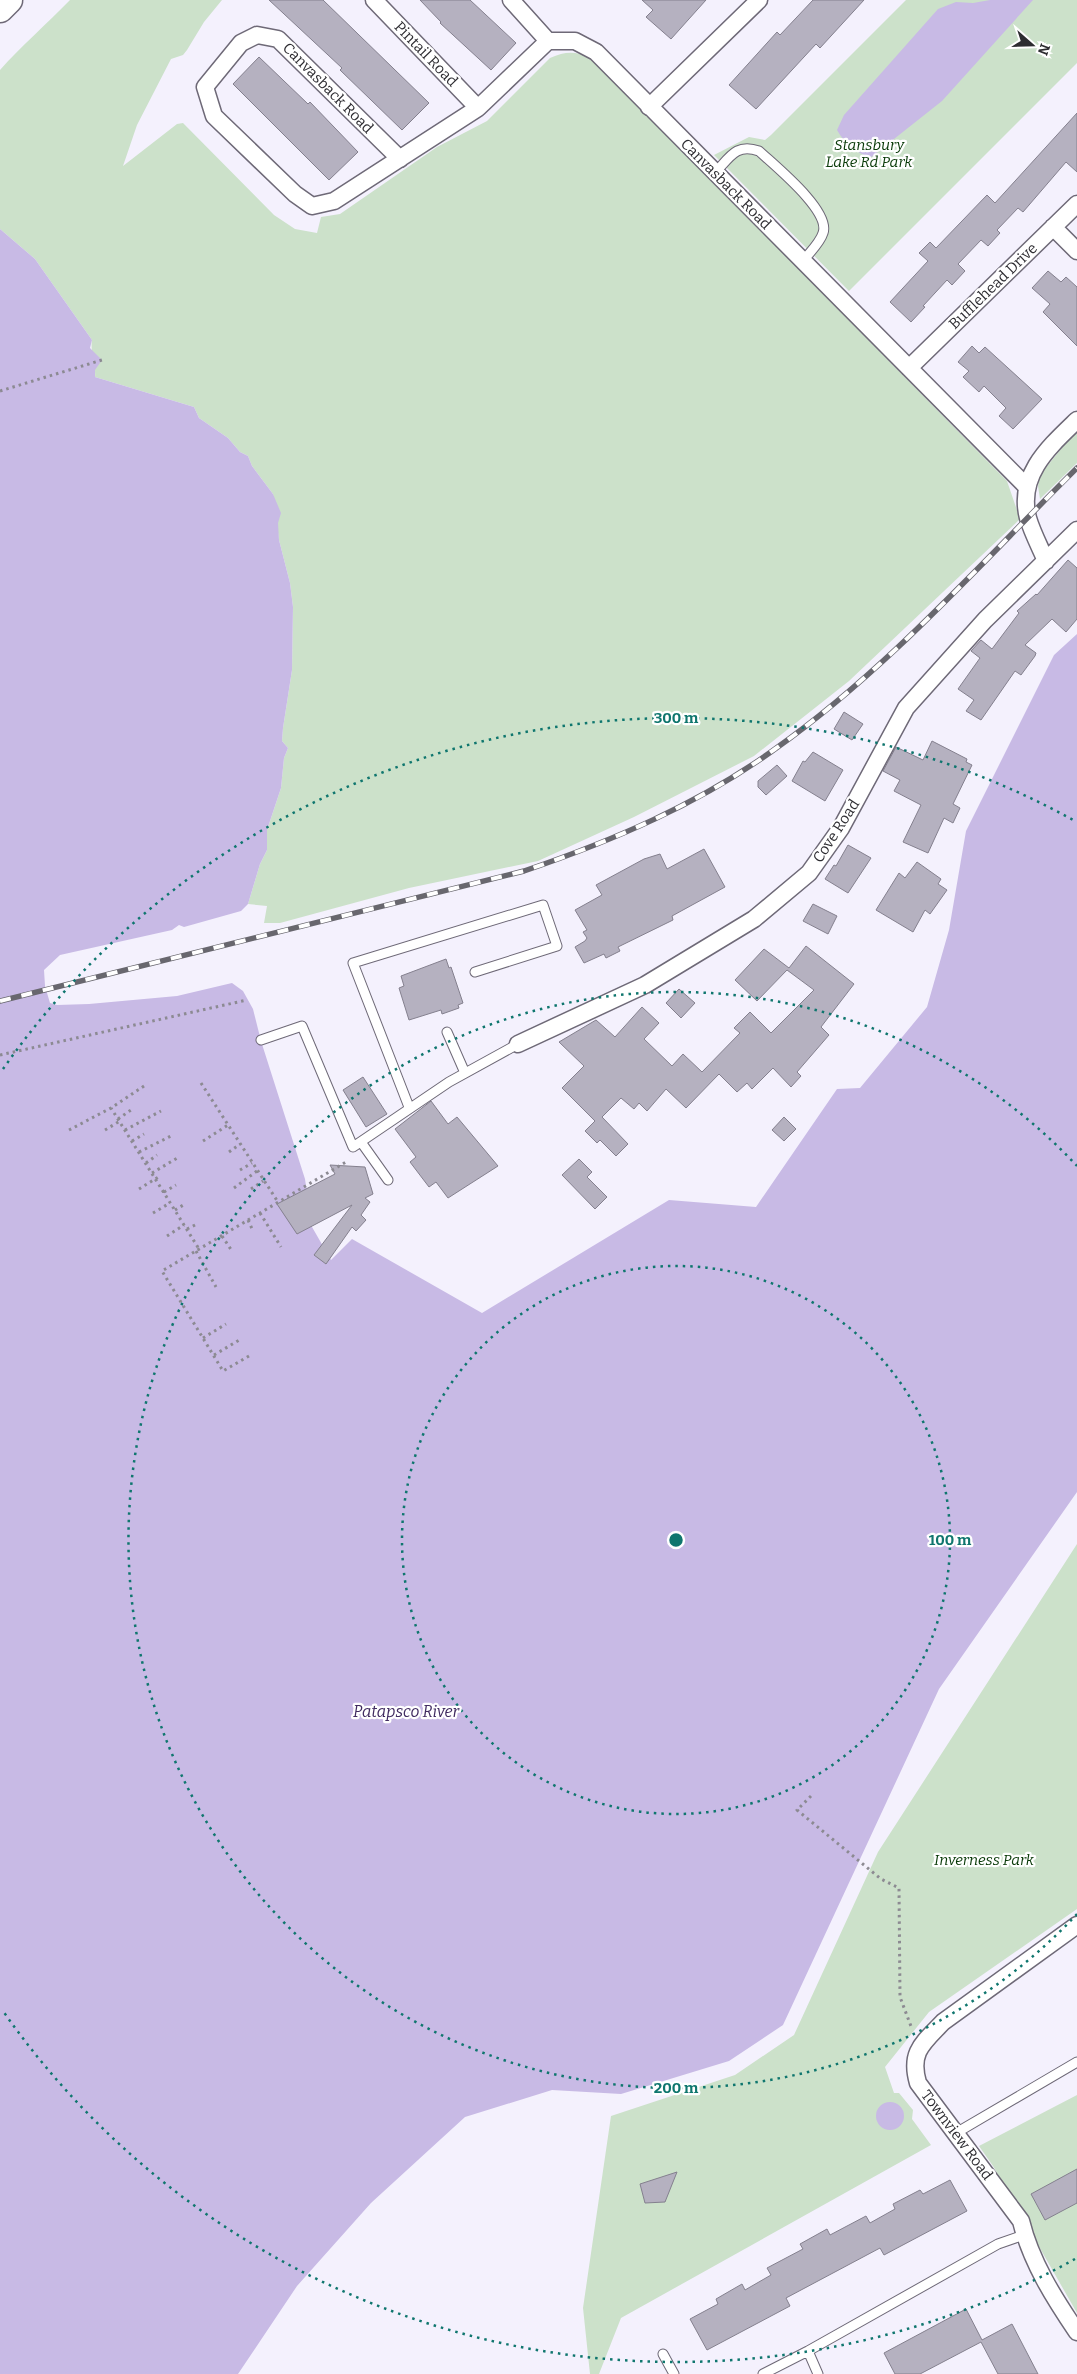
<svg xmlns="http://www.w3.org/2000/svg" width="1077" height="2374" font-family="Bitter,serif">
<rect width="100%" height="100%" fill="#f4f1fd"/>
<path fill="#cce1ca" d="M70,0H222L204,22L187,50L183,55L171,59L137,125L123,166L177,124L183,123L274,215L295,229L317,233L321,217L340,214L437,147L487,121L550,58C566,51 575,51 591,58L1007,481L1020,519L849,681L754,756L634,817L538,861L409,888L280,923H264L267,906L248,904L260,864L267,850V830L281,788L284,758L288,748L282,741L283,728L292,670L293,607L290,583L279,540L273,494L252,466L248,456L240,452L228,438L199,418L194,407L95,377C96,364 90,353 92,340L35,259L0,229V70C22,45 47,24 70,0Z
M906,0H1077V63L849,291L714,155L749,137L765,140L771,135Z
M1077,429V463L1040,499L1038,486L1040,475Z
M1077,1544V1909L929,2012L885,2067L894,2093H899L913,2110L912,2119L931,2145L621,2318L599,2374H590L583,2308L611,2116L735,2075L794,2035L878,1852Z
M1077,2095V2313L993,2166L979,2146Z"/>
<path fill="#c8bae5" d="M990,0H1033L942,101L870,158C855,151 845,144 837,130L844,115L938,9L956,2L973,3Z
M0,229L35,259L92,340L90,348L102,360L95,370V377L194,407L199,418L228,438L240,452L248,456L252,466L273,494L281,513L278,523L279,540L290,583L293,607L292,670L283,728L282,741L288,748L284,758L281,788L267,830V850L260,864L248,904L241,911L184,927L179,925L172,930L60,955L44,970L45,986L50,1003L57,1005L89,1004L177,996L232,983L243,991L253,1009L261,1041L305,1179L312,1227L331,1260L352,1239L482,1313L669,1200L756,1207L837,1089L860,1088L927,1007L949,930L966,831L1054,655L1077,634V1492L939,1689L783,2025L729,2061L621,2094L552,2090L465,2117L371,2203L297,2286L238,2374H0Z
M876 2116a14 14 0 1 1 28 0a14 14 0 1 1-28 0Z"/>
<path fill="#b5b1c0" stroke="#84808e" d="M269,0H323L429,103L402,130L340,70L342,68Z
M420,0H470L516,43L491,70L440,23L441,22Z
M642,0H706L671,39L646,17L653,10Z
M813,0H864L820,48L816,44L756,109L729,85L777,32L780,35Z
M259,57L308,104L310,102L358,152L329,180L233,84Z
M1077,113V172L1066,162L1023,212L1018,208L997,230L1000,233L988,246L981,240L958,264L965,271L952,285L947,280L923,306L925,307L911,322L890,302L928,261L919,253L930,242L936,248L987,195L995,203Z
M1048,271L1061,282L1066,277L1077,287V346L1043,312L1050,304L1032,288Z
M972,346L979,353L985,347L1042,399L1013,429L999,416L1006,408L984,386L979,392L963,377L969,371L958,362Z
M1068,560L1077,568V619L1066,632L1052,619L1025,645L1036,653L1035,656L1021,675L1015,671L981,720L966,711L974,700L958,689L980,658L971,651L981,640L992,649L1019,613L1017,611L1036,594L1037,595Z
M844,712L863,724L852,740L834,729Z
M932,741L967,759L966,762L972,765L953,804L960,808L953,823L944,818L928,853L903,842L921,805L894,791L900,780L883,771L896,747L923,760Z
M813,752L843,770L825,801L792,781L803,761L805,762Z
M777,765L787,776L766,795L758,787V781Z
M848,845L871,858L848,893L825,879L834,865L836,866Z
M704,849L725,887L672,916L673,920L618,947L620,951L606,958L604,954L584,963L575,947L585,941L587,938L583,932L587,930L575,910L602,895L596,885L644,859L660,854L667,869Z
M917,862L941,879L938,884L947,890L930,914L925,910L913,932L876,910L899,873L905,878Z
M813,904L837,916L828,934L803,921Z
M806,946L854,984L821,1027L829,1035L797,1072L801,1076L791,1087L773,1068L752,1089L747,1083L737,1092L719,1074L686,1108L666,1089L647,1111L639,1103L634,1109L621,1098L602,1117L628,1144L616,1156L600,1140L597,1143L585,1131L595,1121L562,1088L584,1066L559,1042L596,1020L615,1037L642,1007L659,1023L644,1039L672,1066L683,1054L702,1072L740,1033L734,1028L750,1012L771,1033L814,990L787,970L757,1001L735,980L764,949L789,968Z
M446,959L449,968L451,967L463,1003L458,1005L459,1008L442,1014L441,1010L409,1020L399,988L404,986L401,976Z
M679,989L695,1003L681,1018L666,1003Z
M363,1077L387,1114L366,1127L343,1090Z
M431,1101L448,1124L457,1117L498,1166L448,1198L436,1182L429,1187L410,1162L416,1157L395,1129Z
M784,1117L796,1129L784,1141L772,1130Z
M579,1159L592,1172L587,1177L607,1197L595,1209L562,1175Z
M330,1165L365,1167L373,1194L365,1198L370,1202L361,1215L366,1220L356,1231L352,1227L326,1264L314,1255L352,1205L297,1234L277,1204L335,1174Z
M1077,2169V2203L1045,2220L1031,2194Z
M677,2172L665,2202L645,2203L640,2184Z
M950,2180L967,2211L884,2255L880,2248L786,2298L790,2306L707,2350L690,2319L718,2304L716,2299L742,2284L745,2290L771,2275L767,2268L803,2249L800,2244L827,2229L830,2235L866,2216L870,2223L895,2209L893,2204L920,2190L923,2194Z
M966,2309L982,2340L1012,2324L1038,2374H998L981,2342L920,2374H895L884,2353Z"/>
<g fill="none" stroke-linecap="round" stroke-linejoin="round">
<defs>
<path id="service" d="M715,173C730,157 736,143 759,151C775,166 831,211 823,233C820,243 809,253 803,261
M447,1032L465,1073
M261,1040L302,1026L353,1147L449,1082L518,1044
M409,1107L353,963L543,905L557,946L475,972
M361,1142L388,1180
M956,2133L1077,2062
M808,2351L818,2374
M663,2354L674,2374
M763,2374L808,2351L998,2244L1024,2235"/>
<path id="minor" d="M374,0L478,108
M511,0L548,41
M649,107L759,0
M400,159L278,39L257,35L241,43L205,87L214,116L295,194L312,206L334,201L478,108L548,41H575L596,52L1026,486
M1053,227L1077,251
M909,368L1077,204
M1046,561C1040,547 1032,532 1028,518C1017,475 1049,447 1077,420
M518,1044L645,985L754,919L809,873L841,828L906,708L985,620L1077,530
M1077,1925L943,2022C923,2043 909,2052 918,2083L1021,2221C1031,2262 1054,2298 1077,2332"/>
<path id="primary" d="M0,9L9,0"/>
</defs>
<use href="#service" stroke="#6e6977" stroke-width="11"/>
<use href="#minor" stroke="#6e6977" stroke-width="19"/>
<use href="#primary" stroke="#6e6977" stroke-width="29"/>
<path stroke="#8c8a92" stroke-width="3" stroke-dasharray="2.5 4" stroke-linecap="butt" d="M0,391L102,360
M0,1055L247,1000
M201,1083L278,1202
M144,1086L111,1108L199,1249
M118,1119L131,1110
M69,1130L111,1108
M105,1130L120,1121
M125,1130L161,1111
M132,1141L144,1134
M203,1141L228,1125
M139,1152L173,1135
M229,1152L240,1144
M146,1163L157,1155
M240,1170L252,1163
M152,1173L179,1157
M234,1188L257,1171
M139,1189L160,1176
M251,1189L263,1181
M164,1192L176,1185
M175,1210L185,1204
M153,1213L170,1203
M260,1213L281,1247
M248,1220L253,1231
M187,1229L197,1224
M167,1236L184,1225
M222,1236L232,1251
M196,1251L216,1287
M203,1338L226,1324
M214,1355L241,1339
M249,1356L223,1371L162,1271L346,1162
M811,1796L797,1810L881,1879L899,1888L900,1997L912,2029"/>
<use href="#service" stroke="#fff" stroke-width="9"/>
<use href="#minor" stroke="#fff" stroke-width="16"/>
<use href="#primary" stroke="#fff" stroke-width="26"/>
<defs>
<path id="rail" d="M0,1001L524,871C612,841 699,804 775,749C887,670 980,564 1077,468"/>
</defs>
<use href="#rail" stroke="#68676e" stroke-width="5.5"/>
<use href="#rail" stroke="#fff" stroke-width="4" stroke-dasharray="11" stroke-linecap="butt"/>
</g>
<g fill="none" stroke="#0f766e" stroke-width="2.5" stroke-dasharray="2.5 5">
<circle cx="676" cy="1540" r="274"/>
<path d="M1077 1914A548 548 0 1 1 1077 1166"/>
<path d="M1075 2259A822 822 0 0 1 3 2011M3 1069A822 822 0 0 1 1075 821"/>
</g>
<g text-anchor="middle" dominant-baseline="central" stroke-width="4.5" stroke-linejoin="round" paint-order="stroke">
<g font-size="15" fill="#2d2c31" stroke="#fff">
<text transform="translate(426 54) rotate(46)">Pintail Road</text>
<text transform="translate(328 88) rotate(45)">Canvasback Road</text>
<text transform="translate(726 184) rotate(45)">Canvasback Road</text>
<text transform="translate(993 286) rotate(-44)">Bufflehead Drive</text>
<text transform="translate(836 831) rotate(-57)">Cove Road</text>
<text transform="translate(957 2135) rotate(53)">Townview Road</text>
</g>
<g font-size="15" font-style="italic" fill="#093a08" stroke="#fff">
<text x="869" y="145">Stansbury<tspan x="869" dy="17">Lake Rd Park</tspan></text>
<text x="984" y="1860">Inverness Park</text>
</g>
<g font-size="16" font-style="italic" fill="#402b60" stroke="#fff">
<text x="406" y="1711">Patapsco River</text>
</g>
</g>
<circle cx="676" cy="1540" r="8" fill="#0f766e" stroke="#fff" stroke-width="2.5"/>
<g font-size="15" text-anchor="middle" font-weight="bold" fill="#0f766e" stroke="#fff" stroke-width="4.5" stroke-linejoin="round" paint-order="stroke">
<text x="676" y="723">300 m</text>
<text x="950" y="1545">100 m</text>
<text x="676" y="2093">200 m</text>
</g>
<g transform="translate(1032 45) rotate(110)" stroke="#ffffff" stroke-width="4" paint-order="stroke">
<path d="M0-4L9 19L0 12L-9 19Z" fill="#2d2c31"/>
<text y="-8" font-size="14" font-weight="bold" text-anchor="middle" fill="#2d2c31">N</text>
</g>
</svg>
